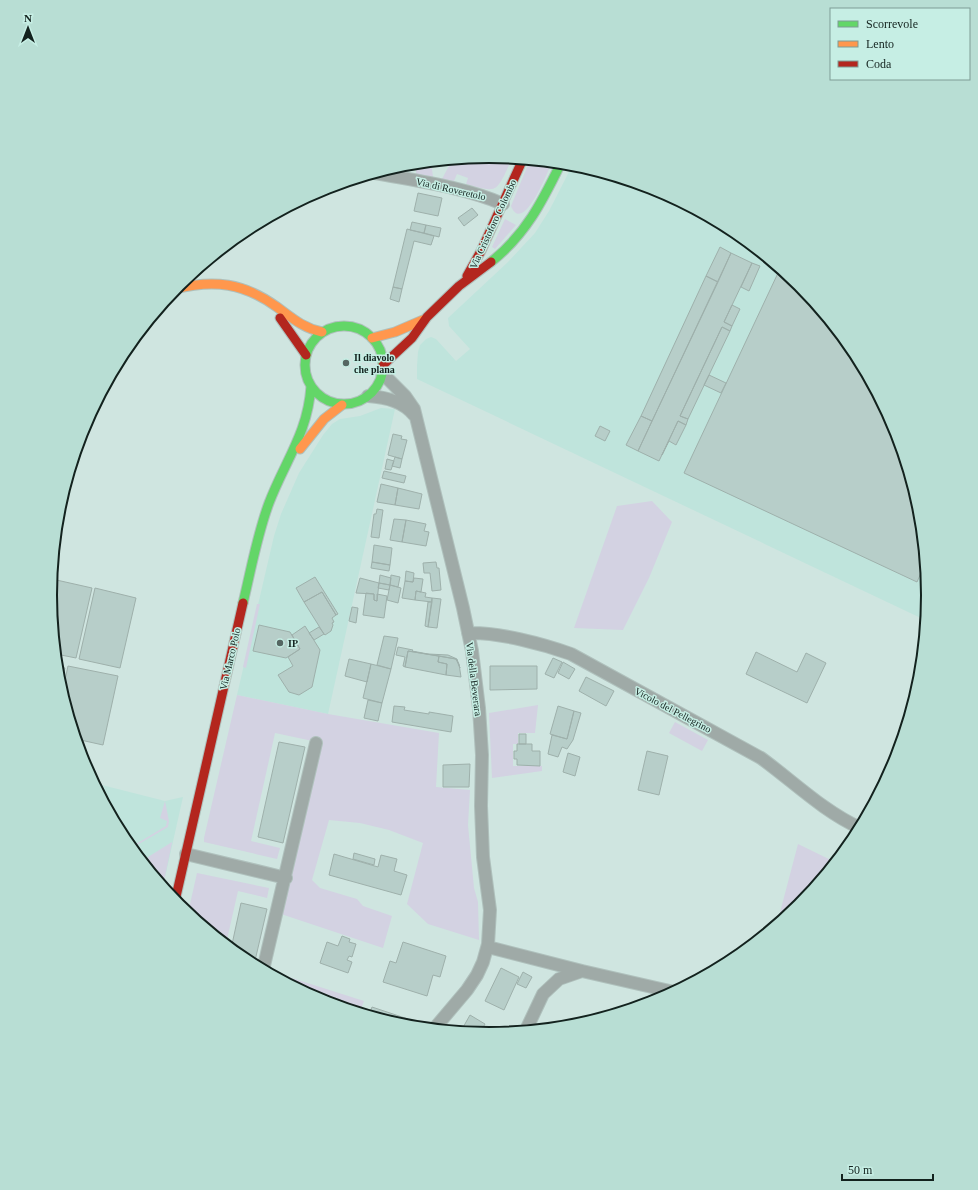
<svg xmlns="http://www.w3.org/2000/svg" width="978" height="1190" font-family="Georgia,serif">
<rect width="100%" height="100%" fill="#cfe5e0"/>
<path fill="#bfe4dc" d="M573,164L657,190L733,230L800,285L854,351L920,510L928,595L925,620L417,379V366L418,352L420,345L426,339L431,337L436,339L456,361L470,349L449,326L448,318L508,262L535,233L549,211Z
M381,408L395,409L328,714L237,695L274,536L281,514L299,473L323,435L332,424L340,419L360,416Z
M94,783L165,801L183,797L163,886L124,839Z"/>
<path fill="#d3d2e2" d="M489,156L512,158C508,166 501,188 492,189C484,190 474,186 466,184L468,178L457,174L454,181L442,179L452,160Z
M530,160L552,162C548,171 523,236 511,206Z
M426,162L432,169L433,177L416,174V163Z
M505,219L516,225L495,249L492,247Z
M652,501L672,522L649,578L623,630L574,628L617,506Z
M257,604H260L246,668L243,667Z
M237,695L328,714L439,733L436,787L470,790L468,825L474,888L478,902L479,940L428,924L407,904L423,843L389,830L360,823L329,820L312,880L320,888L357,899L363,906L392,916L383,948L281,914L322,743L275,733L251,841L280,848L277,859L204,842V838Z
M538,705L535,733H518V744H513V766H542V771L492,778L489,713Z
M675,722L708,740L702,751L669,733Z
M165,801L169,821L168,827L132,848L131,847L166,826L167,821L160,818Z
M172,842V843L163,886C157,879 145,869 146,860L148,857Z
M798,844L835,862L799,906L780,921L778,920Z
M197,873L269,888L267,898L238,891L226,944L188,913Z
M273,972L364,1001L360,1012L321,1000L273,975Z"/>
<path fill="#b7cec9" stroke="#9eb0ab" d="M418,193L442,198L438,216L414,211Z
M472,208L478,215L464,226L458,218Z
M412,222L426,225L424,233L410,230Z
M426,225L441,228L439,237L424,233Z
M407,229L434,236L431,245L414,241L402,289L393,287Z
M720,247L731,253L718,282L706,276Z
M731,253L752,263L724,322L732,326L730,331L722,327L680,416L688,419L686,425L678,421L659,461L638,451Z
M752,263L760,266L749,291L741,287Z
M778,273L800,285L854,351L895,427L920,510L925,564L917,582L684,473Z
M706,276L718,282L652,421L641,416Z
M393,287L402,289L399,302L390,299Z
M732,305L740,309L732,326L724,322Z
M722,327L730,331L688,419L680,416Z
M709,375L726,383L721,393L704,385Z
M641,416L652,421L638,451L626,445Z
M678,421L686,425L676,445L669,441L662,455Z
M600,426L610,431L605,441L595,436Z
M393,434L402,436L401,439L407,440L402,459L388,455Z
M395,457L402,459L400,468L392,466Z
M387,459L394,461L391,470L385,469Z
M384,471L406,476L404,483L382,478Z
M381,484L398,488L395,505L377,502Z
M398,488L422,494L419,509L395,505Z
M377,509L383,510L379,538L371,537L374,514H376Z
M394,519L406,520L402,542L390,540Z
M406,520L426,524L424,531L429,532L426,546L402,542Z
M374,545L392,548L390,565L372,562Z
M372,562L390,565L389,571L371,568Z
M436,562L437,568H439L441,590L432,591L430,573H424L423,563Z
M406,571L414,573L413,582L405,581Z
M380,575L391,578L390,585L379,583Z
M391,575L400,577L398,587L390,585Z
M315,577L338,614L336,615L322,592L304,602L296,588Z
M360,578L379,583L377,601L374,600V594L356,593Z
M414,578L423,579L421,592L416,591L415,600L402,598L405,581L413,582Z
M52,579L92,588L76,658L56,654L50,595Z
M379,583L390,585L389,590L378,588Z
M390,585L401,588L398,603L387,600Z
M95,588L136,598L120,668L79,659Z
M416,591L426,593L425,597L432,598V602L415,600Z
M322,592L336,615L332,618L334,622L332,623L333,625L331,631L325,635L324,634L304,602Z
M366,593L374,594V600L377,601V594L387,596L384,618L363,615Z
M432,598L441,599L437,628L428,627Z
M428,602H432L428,627L425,626Z
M352,607L358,608L356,623L349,621Z
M259,625L290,632L300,649L286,658L253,651Z
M305,626L320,650L312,687L299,695L289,692L278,675L293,666L288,657L300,649L292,635Z
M319,627L324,634L314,640L309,633Z
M384,636L398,638L391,669L377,665Z
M398,647L413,650L412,651L428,654L448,655L457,659L460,668L456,659L408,651L405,667L403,666L405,657L396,655Z
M408,651L439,656L438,662L447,664L446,675L405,667Z
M756,652L797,672L806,653L826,663L807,703L746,674Z
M439,656L456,659L459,664L461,677L446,675L447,664L438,662Z
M553,658L562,662L554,678L545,674Z
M349,659L371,664L367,682L345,676Z
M563,662L575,669L569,679L558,673Z
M371,664L391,669L382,703L363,698Z
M57,666L65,668L60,687L58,680Z
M68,666L118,676L103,745L76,739L62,694Z
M490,666H537V689L490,690Z
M586,677L614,691L606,706L579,691Z
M368,700L382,703L378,721L364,718Z
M394,706L405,707L404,710L429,714V712L453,716L451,732L392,722Z
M558,706L574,711L567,739L550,734Z
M574,711L581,713L573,740L567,749L562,747L558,757L548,754L552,735L567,739Z
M519,734H526V744H519Z
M279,742L305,747L283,843L258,837Z
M517,744H532V751H540V766L517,765V759H514V751H517Z
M647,751L668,756L659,795L638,790Z
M568,753L580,757L575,776L563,772Z
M470,764L469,787H443V765Z
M354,853L375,859L374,865L353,859Z
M334,854L378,867L381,855L397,859L394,871L407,875L401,895L329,875Z
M241,903L267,909L254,965L245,960L231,949Z
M342,936L350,939L349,942L356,944L352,957L349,956L347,960L352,962L348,973L320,963L327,942L338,946Z
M403,942L446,956L440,977L433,975L427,996L383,982L390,961L396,963Z
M501,968L519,977L504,1010L485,1001Z
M523,972L532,977L526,988L517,984Z
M372,1007L408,1019L406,1026L369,1015Z
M470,1015L485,1024L480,1033L461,1031Z"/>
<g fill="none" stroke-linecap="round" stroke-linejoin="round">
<defs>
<path id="street" d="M375,173C417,181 464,187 503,204
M382,373L405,396L414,409L463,608L472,651L479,708L482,755L481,806L483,857L490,910L488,944L483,962L477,975L467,990L434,1029
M368,396C385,397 403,401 414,415
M468,633C498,632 543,644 571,654L761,758C794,782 823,811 860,828
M186,854L286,878
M488,947L582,971
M263,970L316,743
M526,1030L543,994L559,979L582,971L674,992"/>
<path id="fast" d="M491,262C526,234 542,202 561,163
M305 365a39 39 0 1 1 78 0a39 39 0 1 1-78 0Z
M243,603C251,570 257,535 269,503C285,461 308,433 311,386"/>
<path id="slow" d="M175,289C214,279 244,283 277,307C292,318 303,328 322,332
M372,338L395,332L423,320
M300,449L324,419L342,405"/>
<path id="jam" d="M467,276L481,251L523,159
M280,318L306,355
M383,365L412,338L427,317L459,286L491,262
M175,901L243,603"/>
</defs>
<use href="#street" stroke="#afc0bc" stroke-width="14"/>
<use href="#fast" stroke="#afc0bc" stroke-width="11"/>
<use href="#slow" stroke="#afc0bc" stroke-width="11"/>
<use href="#jam" stroke="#afc0bc" stroke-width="11"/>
<use href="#street" stroke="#9faaa7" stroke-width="12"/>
<use href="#fast" stroke="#63d668" stroke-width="9"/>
<use href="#slow" stroke="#ff974d" stroke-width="9"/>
<use href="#jam" stroke="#b3261e" stroke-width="9"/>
</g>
<g fill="#556662" stroke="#c6eee4" stroke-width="1.5">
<circle cx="346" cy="363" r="4"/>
<circle cx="280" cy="643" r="4"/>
</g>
<g text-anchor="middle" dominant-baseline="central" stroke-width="3" stroke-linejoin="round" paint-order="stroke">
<g font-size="10" fill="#13221e" stroke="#c6eee4">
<text transform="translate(451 189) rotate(13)">Via di Roveretolo</text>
<text transform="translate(493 224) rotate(-65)">Via Cristoforo Colombo</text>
<text transform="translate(230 659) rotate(-77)">Via Marco Polo</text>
<text transform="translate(474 679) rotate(83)">Via della Beverara</text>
<text transform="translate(673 710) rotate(28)">Vicolo del Pellegrino</text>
</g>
<g font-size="10" font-weight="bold" fill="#13221e" stroke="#c6eee4" text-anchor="start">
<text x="354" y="357">Il diavolo<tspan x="354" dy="12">che plana</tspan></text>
<text x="288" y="643">IP</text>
</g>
</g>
<path d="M0 0H978V1190H0ZM57 595a432 432 0 1 1 864 0a432 432 0 1 1-864 0Z" fill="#b8ded4" fill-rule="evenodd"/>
<path fill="none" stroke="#13221e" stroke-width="2" d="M57 595a432 432 0 1 1 864 0a432 432 0 1 1-864 0Z"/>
<rect x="830" y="8" width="140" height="72" fill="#c6eee4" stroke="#7e9c95"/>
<rect x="838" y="21" width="20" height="6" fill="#63d668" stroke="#7e9c95"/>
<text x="866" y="28" font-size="12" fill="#13221e">Scorrevole</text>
<rect x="838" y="41" width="20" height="6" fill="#ff974d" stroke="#7e9c95"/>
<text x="866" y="48" font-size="12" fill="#13221e">Lento</text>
<rect x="838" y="61" width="20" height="6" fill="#b3261e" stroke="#7e9c95"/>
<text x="866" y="68" font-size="12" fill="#13221e">Coda</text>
<g transform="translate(28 28)" stroke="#c6eee4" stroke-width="3" paint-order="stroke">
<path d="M0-3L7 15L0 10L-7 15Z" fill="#13221e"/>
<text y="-6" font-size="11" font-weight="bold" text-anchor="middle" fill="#13221e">N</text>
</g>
<path d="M842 1174v6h91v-6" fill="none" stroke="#13221e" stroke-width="2"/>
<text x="848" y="1174" font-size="12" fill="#13221e" stroke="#c6eee4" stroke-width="3" paint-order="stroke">50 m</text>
</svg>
